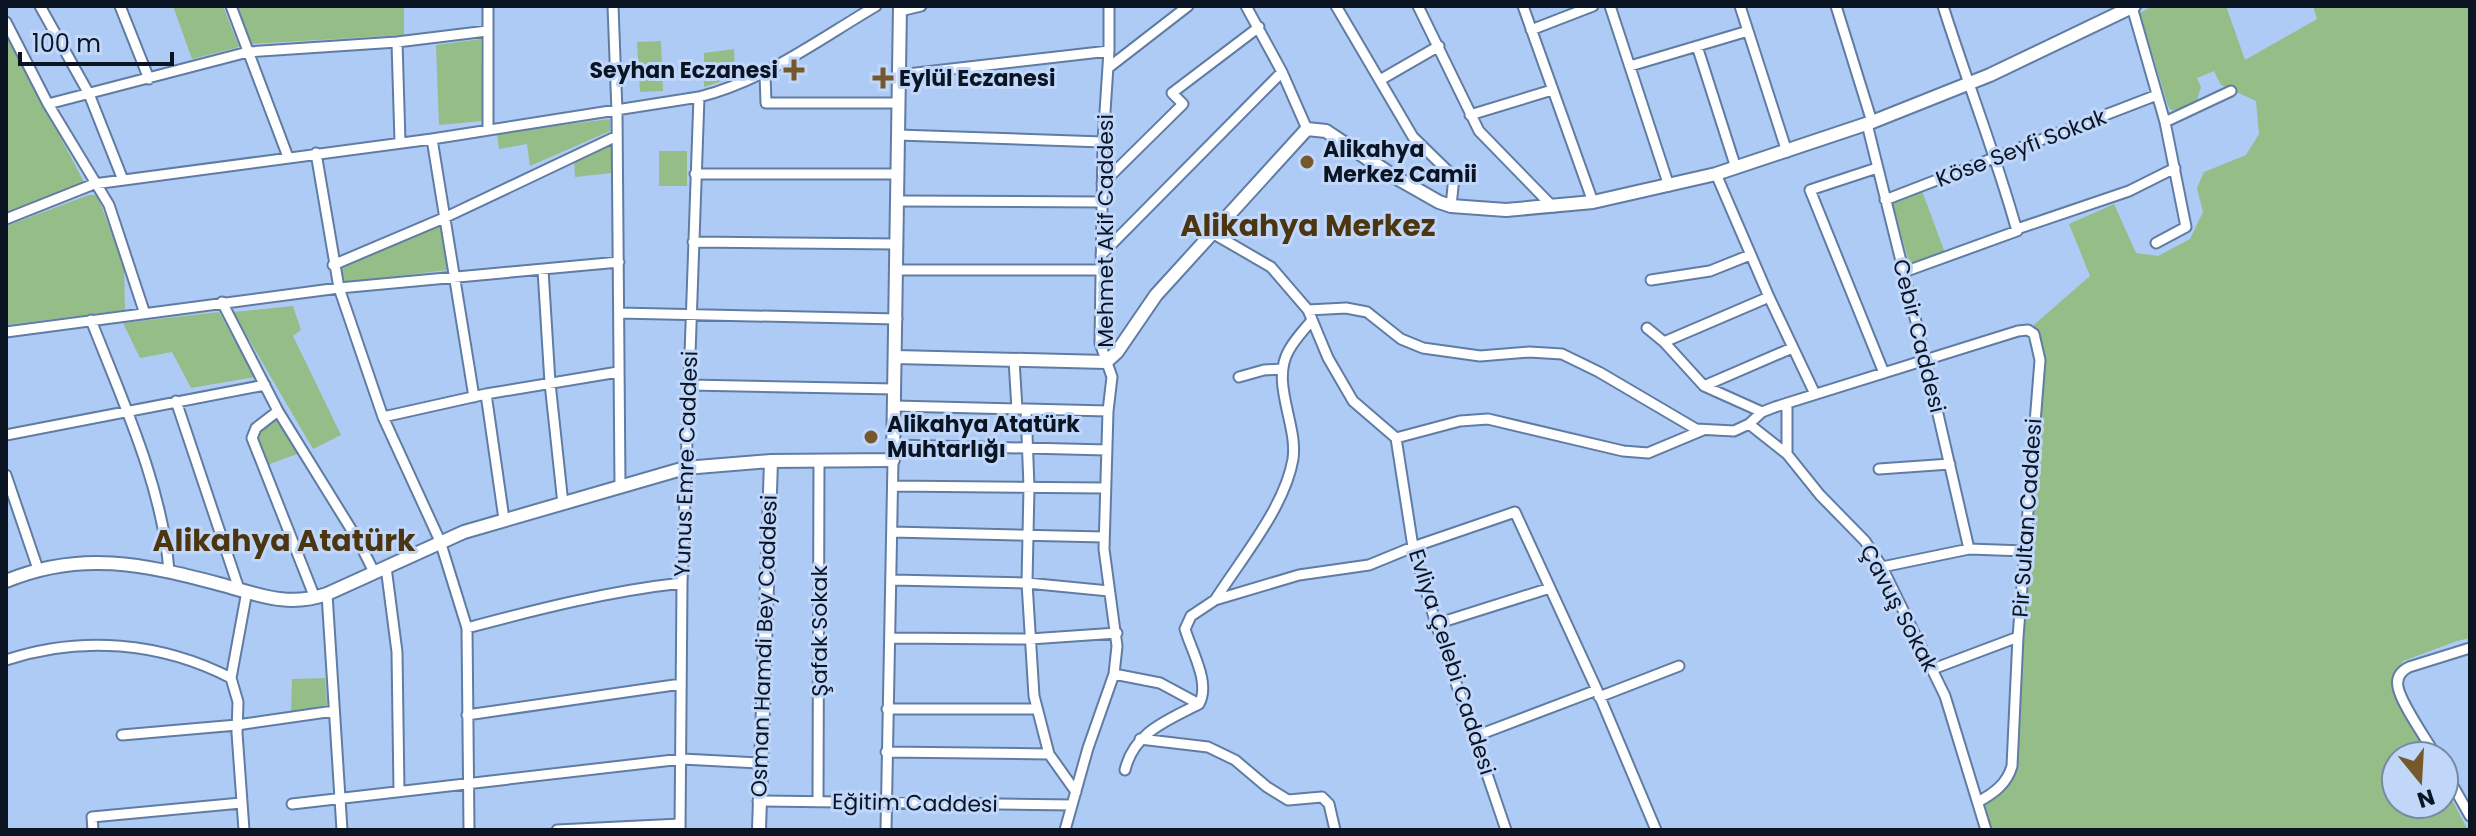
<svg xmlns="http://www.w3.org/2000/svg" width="2476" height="836" font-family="Poppins,sans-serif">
<rect width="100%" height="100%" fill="#adcbf5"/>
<path fill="#95bd87" d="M173,6H223L239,47L192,59Z
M237,6H404V35L250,44Z
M2153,6H2226L2245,60L2317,19L2313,6H2470V638L2457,641L2403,661L2393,681L2400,705L2428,756H2396V804H2444V785L2468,830H1986L1978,802L2007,780L2040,360L2028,330L2090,276L2069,224L2114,204L2136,253L2158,256L2190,239L2203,212L2197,188L2204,172L2246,155L2259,134L2256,101L2221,85L2214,71L2197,78L2201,87L2197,101L2178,110H2171L2168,106L2140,13Z
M6,34L84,182L6,214Z
M481,39L482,121L439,125L436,45Z
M661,41L663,91L640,92L637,42Z
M734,49L735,77L704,87V53Z
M610,119V131L530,166L527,144L499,149L497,133Z
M611,144V173L575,177L574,160Z
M659,151H687V186H659Z
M1922,191L1945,253L1910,266L1892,201Z
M89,195H97L124,265L125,310L6,325V226Z
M440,225L447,270L342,283L340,267Z
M293,306L301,330L293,336L341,435L313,449L233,312Z
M219,312L255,377L191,388L172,352L140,358L123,323Z
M271,419L279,420L300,453L267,465L257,435Z
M325,678L327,705L291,712L292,679Z"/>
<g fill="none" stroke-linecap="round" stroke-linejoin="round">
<defs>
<path id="street" d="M40,6L89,94L123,180
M120,6L149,79
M231,6L288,157
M488,6V130
M613,6L617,112L620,486
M1246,6L1282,72L1307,129
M1336,6L1413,137L1454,177L1451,206
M1418,6L1479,131L1553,207
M1523,6L1593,202
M1610,6L1669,186
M1740,6L1787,152
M1836,6L1872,122
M2132,7L2165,122L2186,227L2156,243
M900,11L921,6
M6,22L48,104L109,205L144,311
M1531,30L1593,6
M397,42L400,142
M1697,46L1736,168
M1630,66L1748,31
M1108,68L1188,6
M765,74L766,103H899
M899,75L1109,51
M1380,80L1439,46
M48,104L248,52L397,42L487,31
M1470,115L1552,90
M2165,122L2231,91
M1867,124L1926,362L1969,549
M898,135L1103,142
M432,139L474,397
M316,153L339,288L383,417L440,541L467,628L469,830
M1877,168L1810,190L1884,373
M695,174H898
M1716,174L1769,297L1815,394
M1102,184L1183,104L1172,93L1259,27
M1885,200L2157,95
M898,201L1102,202
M6,219L94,184L432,139L699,97C764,81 818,40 876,6
M2017,229L2129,191L2175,168
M1214,234L1271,267L1308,310L1328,358L1353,401L1396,438L1413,547L1436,624L1506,830
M693,242L897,244
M1101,255L1282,72
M333,265L444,218L617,136
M543,270L550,383L563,504
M897,270H1101
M1904,272L2017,231C1996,155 1967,82 1943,6
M1651,280L1710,271L1750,255
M222,302L278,411L359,542L374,572
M1308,310L1346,308L1367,312L1401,339L1423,348L1480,356L1529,352L1562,354L1599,372L1696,429L1734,431L1749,424L1762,412L1775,407L2018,331L2028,330L2034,334L2040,360L2018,637L2012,766C2007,784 1994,793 1978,802
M619,313L897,319
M91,320C122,400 162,484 169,571
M1647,328L1664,342L1704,386L1762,412
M6,332L339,288L619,262
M1664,342L1769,297
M1014,360L1017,409
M1239,377L1264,370L1283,369
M689,385L895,389
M1704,386L1792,348
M486,394L504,519
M176,401L239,589
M895,406L1108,411
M1026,409L1029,487L1027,583L1034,696L1049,754L1076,792
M278,411L256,428L252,438L315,598
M383,417L486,394L618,372
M1749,424L1787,454L1820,495L1865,541L1882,567L1945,696L1986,830
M6,435L265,385
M1396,438L1460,421L1488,419L1623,451L1648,453L1703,430
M894,445L1107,450
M1787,454V403
M1879,469L1950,464
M6,475L38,569
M893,486L1105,488
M892,532L1104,537
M386,567L397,652L399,791
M1882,567L1969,549L2025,551
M892,580L1027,583L1109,591
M327,594L342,830
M1215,600C1241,559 1285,507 1293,459C1298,424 1270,383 1289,350C1295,339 1304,330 1312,320
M1436,624L1550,588
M467,628C538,609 609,591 682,583
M891,638L1030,639L1117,633
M6,660C81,635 161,642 231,678L238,702L237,733L244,830
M1933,669L2018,637
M1114,674L1160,683L1199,704
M231,678L247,591
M1599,697L1679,666
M887,709H1037
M467,715L681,684
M122,735L237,725L334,711
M1476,736L1597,690
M1140,739L1208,747L1235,760L1267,787L1288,800L1322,797L1329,804L1335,830
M886,752L1049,754
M2436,756C2427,740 2401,704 2398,687C2396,677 2401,671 2409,667L2470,648
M1125,770C1134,732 1168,720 1199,704C1211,683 1191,650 1185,629L1191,616L1215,600L1299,575L1369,565L1413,547L1515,512L1597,690L1656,830
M2444,770L2470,816
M758,801L1072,805
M818,802L819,460
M292,804L682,759L759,763
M93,830L92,817L241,803
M557,830L680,824
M680,830L682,583L699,97
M886,830L893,460
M1065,830L1088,748L1114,674L1117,646L1104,549L1108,411L1112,377L1100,343L1103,142L1109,51V6"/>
<path id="secondary" d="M896,357L1106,362L1117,352L1156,295L1307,129L1326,131L1395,177L1439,202L1451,206L1506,210L1593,202L1716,174L1872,122L1990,75L2134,6
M6,581C81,550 143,564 219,584C258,594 286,608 327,594L464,532L685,468L771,461L893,460L900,6
M759,830L771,461"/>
</defs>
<use href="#street" stroke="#617ca3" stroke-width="13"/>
<use href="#secondary" stroke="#617ca3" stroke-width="16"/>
<use href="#street" stroke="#fff" stroke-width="9"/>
<use href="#secondary" stroke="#fff" stroke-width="12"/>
</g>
<g fill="#75592c" stroke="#c0d7fa" stroke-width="3">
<path d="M790 58h8v8h8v8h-8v8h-8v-8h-8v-8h8z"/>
<path d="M879 66h8v8h8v8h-8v8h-8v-8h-8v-8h8z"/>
<circle cx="1307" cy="162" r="8"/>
<circle cx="871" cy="437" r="8"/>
</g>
<g text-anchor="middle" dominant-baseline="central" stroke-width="6" stroke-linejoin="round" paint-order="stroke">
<g font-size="22" font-weight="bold" fill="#0a1423" stroke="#c0d7fa" text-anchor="start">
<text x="778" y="70" text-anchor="end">Seyhan Eczanesi</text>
<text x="899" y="78">Eylül Eczanesi</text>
<text x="1323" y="149">Alikahya<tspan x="1323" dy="25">Merkez Camii</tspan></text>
<text x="887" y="424">Alikahya Atatürk<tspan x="887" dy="25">Muhtarlığı</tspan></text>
</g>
<g font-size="22" fill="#0a1423" stroke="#c0d7fa">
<text transform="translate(2021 148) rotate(-21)">Köse Seyfi Sokak</text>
<text transform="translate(1105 231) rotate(-90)">Mehmet Akif Caddesi</text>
<text transform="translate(1919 336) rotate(76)">Cebir Caddesi</text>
<text transform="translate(686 464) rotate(-88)">Yunus Emre Caddesi</text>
<text transform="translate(2027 518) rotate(-86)">Pir Sultan Caddesi</text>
<text transform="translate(1899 608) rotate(62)">Çavuş Sokak</text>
<text transform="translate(819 631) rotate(-90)">Şafak Sokak</text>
<text transform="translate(764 646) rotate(-88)">Osman Hamdi Bey Caddesi</text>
<text transform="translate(1452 662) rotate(72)">Evliya Çelebi Caddesi</text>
<text transform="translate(915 803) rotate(1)">Eğitim Caddesi</text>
</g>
<g font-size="30" font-weight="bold" fill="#4c3611" stroke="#c0d7fa">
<text x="1308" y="225">Alikahya Merkez</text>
<text x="284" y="540">Alikahya Atatürk</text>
</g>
</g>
<rect width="2476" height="836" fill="none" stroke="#0a1423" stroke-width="16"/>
<g transform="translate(2420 780) rotate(162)"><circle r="38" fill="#c0d7fa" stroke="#7789a4" stroke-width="2"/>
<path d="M0-6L14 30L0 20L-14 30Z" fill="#75592c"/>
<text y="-12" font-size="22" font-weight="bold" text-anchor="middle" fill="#0a1423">N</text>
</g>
<path d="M20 52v12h152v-12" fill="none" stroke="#0a1423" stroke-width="4"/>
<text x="32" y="52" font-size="24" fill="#0a1423" stroke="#c0d7fa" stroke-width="6" paint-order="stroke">100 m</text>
</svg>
